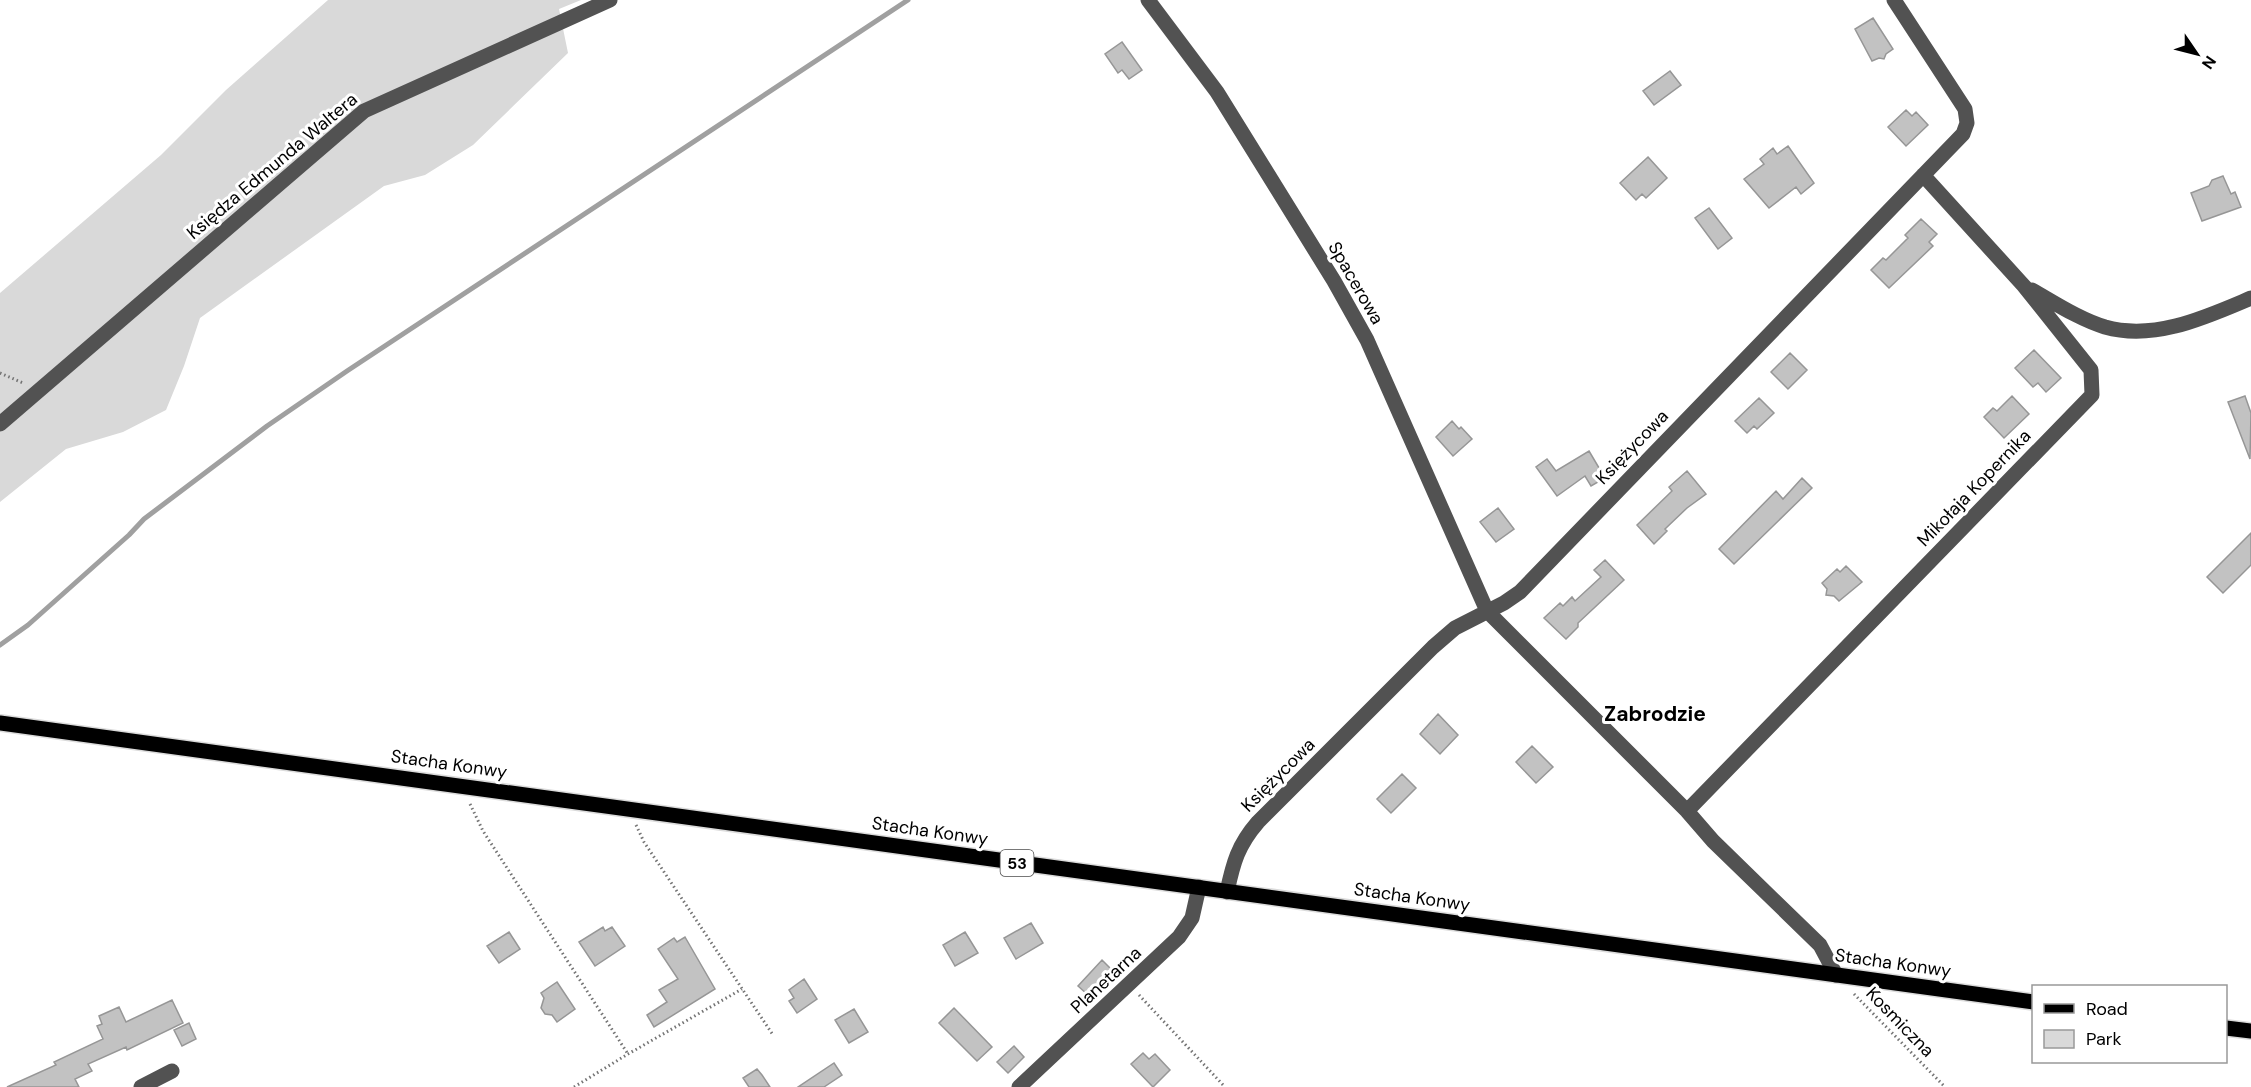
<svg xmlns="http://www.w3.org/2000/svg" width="2251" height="1087" font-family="'DM Sans',sans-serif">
<rect width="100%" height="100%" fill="#fff"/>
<path fill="#d9d9d9" d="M328,0H581L559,9L568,53L473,145L425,175L384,186L200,318L184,366L166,410L123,432L66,449L0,502V293L161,155L226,90Z"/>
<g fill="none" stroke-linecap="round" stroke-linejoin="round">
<path stroke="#a0a0a0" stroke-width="5" d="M0,645L28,625L129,535L144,519L267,426L347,371L908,0"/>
</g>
<path fill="#c2c2c2" stroke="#969696" stroke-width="1.5" d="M1873,18L1893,49L1886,54L1884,59L1879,58L1872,61L1855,29Z
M1122,42L1142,70L1129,79L1122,70L1118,73L1105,54Z
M1670,71L1681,85L1654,105L1643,91Z
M1906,110L1912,116L1916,112L1928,125L1906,146L1888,127Z
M1788,146L1814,183L1801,194L1796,187L1769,208L1744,179L1764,164L1760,159L1773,148L1777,154Z
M1648,157L1667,178L1646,198L1642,194L1636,200L1620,183Z
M2223,176L2231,194L2235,192L2241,207L2202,221L2191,193L2209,186L2212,180Z
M1709,208L1732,238L1718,249L1695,218Z
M1921,219L1937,234L1929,242L1933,246L1889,288L1871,270L1883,258L1886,260L1908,238L1905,235Z
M2034,350L2061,378L2046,392L2038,383L2033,387L2015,368Z
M1790,353L1807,370L1788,389L1771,372Z
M2012,396L2029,414L2004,438L1984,417L1993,408L1997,411Z
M2245,396L2251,413L2250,459L2228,402Z
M1759,398L1774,413L1757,429L1754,426L1747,433L1735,421Z
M1452,421L1459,429L1461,427L1472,439L1453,456L1436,437Z
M1589,451L1605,478L1591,486L1585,476L1557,496L1536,467L1547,459L1556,471Z
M1687,471L1706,494L1687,508L1665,529L1667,531L1654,544L1637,525L1672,491L1669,487Z
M1802,478L1812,488L1734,564L1719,549L1776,491L1783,499Z
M1498,508L1514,529L1496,542L1480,522Z
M2251,533V565L2223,593L2207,577Z
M1605,560L1624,580L1578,623V627L1566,639L1544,618L1560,603L1563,606L1572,597L1575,601L1601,577L1594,570Z
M1846,566L1862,582L1839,601L1834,596L1826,595L1827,589L1822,583L1837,569L1840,572Z
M1438,714L1458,735L1440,754L1420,734Z
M1532,746L1553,767L1536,783L1516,762Z
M1402,774L1416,788L1391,813L1377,799Z
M1031,923L1043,943L1016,959L1004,938Z
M603,927L605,931L612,927L625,946L595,966L579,942Z
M509,932L520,949L499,963L487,946Z
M965,932L978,953L955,966L943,945Z
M685,937L715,989L654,1027L647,1015L667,1002L659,990L678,979L658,949L674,938L677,942Z
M1102,960L1111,969L1088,995L1078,986Z
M804,979L817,999L797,1013L789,1001L794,998L789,990Z
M557,982L575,1009L557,1022L552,1015L545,1014L541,1008L544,998L541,993Z
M172,1000L183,1023L127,1050L126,1047L88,1064L92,1071L75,1079L79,1087H7L56,1065L54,1062L103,1039L97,1026L102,1024L99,1016L119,1007L126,1022Z
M954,1008L992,1047L977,1061L939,1023Z
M854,1009L868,1032L849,1043L835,1020Z
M189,1023L196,1039L182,1046L174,1030Z
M1014,1046L1024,1057L1008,1073L997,1062Z
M1143,1053L1149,1059L1155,1054L1170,1070L1153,1087L1131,1064Z
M834,1063L842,1075L824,1087H798Z
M757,1069L762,1075L770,1087H749L743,1078Z"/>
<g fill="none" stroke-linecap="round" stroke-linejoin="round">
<defs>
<path id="major" d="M0,723L2034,1002
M2226,1028L2251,1031"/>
</defs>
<use href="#major" stroke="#dbdbdb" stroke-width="18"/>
<path stroke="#747474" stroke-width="3" stroke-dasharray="1.5 3" stroke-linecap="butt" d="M0,373L23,383
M470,804L483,831L628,1054
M636,825L644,842L773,1035
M1854,994L1945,1087
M1139,995L1225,1087
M574,1087L628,1054L742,989"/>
<path stroke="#525252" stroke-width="15" d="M1148,0L1217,92L1334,281L1367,340L1487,611L1687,811L1713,841L1820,945L1836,975
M2032,290C2055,303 2079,319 2105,327C2155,341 2206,317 2251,298
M0,424L364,111L610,0
M1687,811L2092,395L2091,370L2024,286L1923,175
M1227,892C1233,863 1238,845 1258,822L1433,647L1455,628L1504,603L1520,592L1963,134L1967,123L1965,109L1894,0
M141,1087L172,1071
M1019,1087L1179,937L1192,918L1199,887"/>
<use href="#major" stroke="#000" stroke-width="15"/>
</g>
<g text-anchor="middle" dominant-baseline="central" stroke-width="6" stroke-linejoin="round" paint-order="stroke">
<rect fill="#fff" stroke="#4c4c4c" stroke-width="1.5" x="1000.5" y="850" width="33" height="26" rx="4.5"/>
<g font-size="16" font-weight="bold" fill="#000">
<text x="1017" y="863">53</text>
</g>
<g font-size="18" fill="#000" stroke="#fff">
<text transform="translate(272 166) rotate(-40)">Księdza Edmunda Waltera</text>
<text transform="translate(1356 283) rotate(60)">Spacerowa</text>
<text transform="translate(1632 447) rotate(-46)">Księżycowa</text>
<text transform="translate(1974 488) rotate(-46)">Mikołaja Kopernika</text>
<text transform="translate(449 764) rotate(8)">Stacha Konwy</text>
<text transform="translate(1278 775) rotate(-45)">Księżycowa</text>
<text transform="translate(930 831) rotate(8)">Stacha Konwy</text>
<text transform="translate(1412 897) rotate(8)">Stacha Konwy</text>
<text transform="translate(1893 963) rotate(8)">Stacha Konwy</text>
<text transform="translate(1106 980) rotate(-43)">Planetarna</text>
<text transform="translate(1900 1022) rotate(46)">Kosmiczna</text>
</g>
<g font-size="21" font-weight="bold" fill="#000" stroke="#fff">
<text x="1655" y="714">Zabrodzie</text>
</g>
</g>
<rect x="2032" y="985" width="195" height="78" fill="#ffffff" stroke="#999999" stroke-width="1.5"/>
<rect x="2044" y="1004" width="30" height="9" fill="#000000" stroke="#999999" stroke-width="1.5"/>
<text x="2086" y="1015" font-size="18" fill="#000000">Road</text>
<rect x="2044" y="1030" width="30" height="18" fill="#d9d9d9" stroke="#999999" stroke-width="1.5"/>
<text x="2086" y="1045" font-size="18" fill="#000000">Park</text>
<g transform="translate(2197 54) rotate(125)" stroke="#ffffff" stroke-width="4.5" paint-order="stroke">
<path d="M0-4.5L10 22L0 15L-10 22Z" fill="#000000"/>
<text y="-9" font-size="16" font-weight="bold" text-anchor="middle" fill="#000000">N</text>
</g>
</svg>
